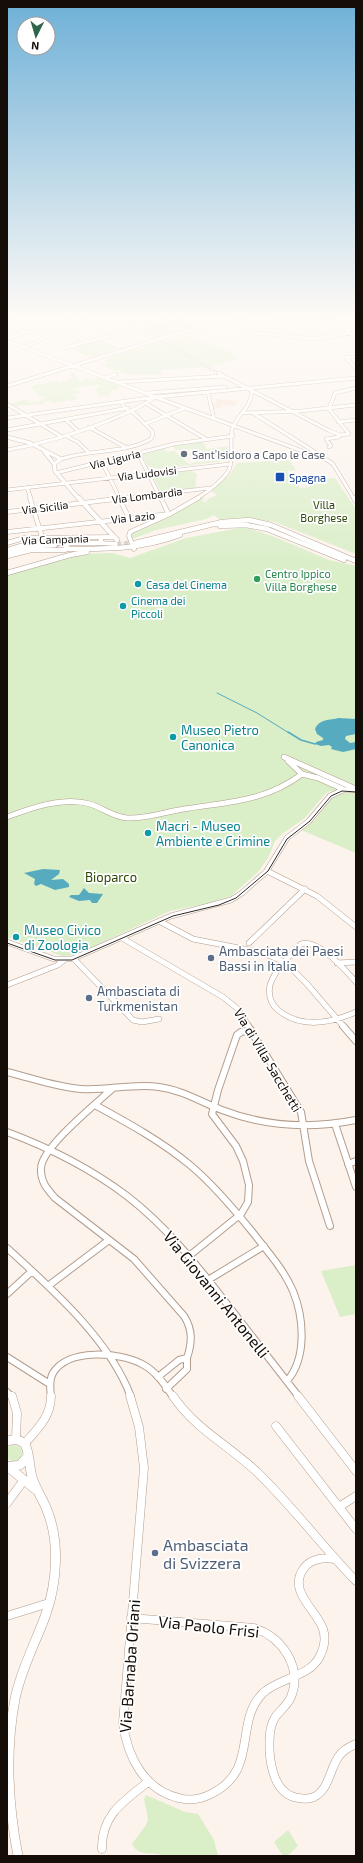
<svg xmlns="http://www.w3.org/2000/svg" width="363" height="1863" font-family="'Exo 2',sans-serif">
<rect width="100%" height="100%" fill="#fcf3ec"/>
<path fill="#fbe2d1" d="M271,313H291L301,325H266L264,321L275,320L265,319L266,317H269Z
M216,399H219L238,401L234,407L223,405L220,409H213L212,403H215Z"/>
<path fill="#daeec8" d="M177,318L193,327L158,337L141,328Z
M182,336H192L222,348L239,358L212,367L159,370L163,375H159L124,374L118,370L115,371L103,365L108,363L105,361L112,357Z
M100,339L120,349L90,358L71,348Z
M73,372L80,381L88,378L94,380L100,377L123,386L117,388L118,390H113L109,393L110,395L100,396L95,388L101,387L98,384L72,388L73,391L78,390L80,393L73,394L76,396H75L77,399L69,401L65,399L66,401L52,403L50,401H43V404L12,406L10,404L27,399L30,403L42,401L41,400L45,399L43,396H39L31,386L44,383L42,384L57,381L60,383L73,378L69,373Z
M203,442L207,449L228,446L226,461L158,469L148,466L141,454L164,448L168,452L175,451L189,464L199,461L200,463L203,462L201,461H211L212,459L199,449L176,450L172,446Z
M289,460L296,470L287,471L300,488L310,487L308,485L311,480L335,478L356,509V554L275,522L248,518L220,520L214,515L218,513L206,519L156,530L132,539V534L165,519L202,497L205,499L201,501L205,502L208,501L206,500L217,495L211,491L230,474L237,463Z
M189,470L197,474L195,488L161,492L152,475Z
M245,527L275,537L329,560L356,566V853L301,830L314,821L332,798L340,793L330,791L325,794L305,818L282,834L275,841L268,858L259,871L231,896L209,903L170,911L75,955L62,956L7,937V574L77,554L112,553L130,558L186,538Z
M356,1265V1314L340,1317L321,1271Z
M6 1453a8 8 0 1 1 16 0a8 8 0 1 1-16 0Z
M146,1795L185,1812L198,1814L214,1840L218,1856H161L159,1854C149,1853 137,1855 132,1844L146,1825L148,1819L144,1799Z
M288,1830L298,1846L287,1856H283L274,1842Z"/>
<path fill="#57abbe" d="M339,718L356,719V734L346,736L345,739L350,743L356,742V749L343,752L331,749L332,747L329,745L321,746L315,744L316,742L323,740V738L317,734L315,729C319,719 330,720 339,718Z
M43,869L60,870L59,874L51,880L63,879L69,884V887L55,890L41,884L36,886L34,884L35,879L24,873Z
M84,888L89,893L103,894L97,903H92L90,900L79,901L69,897L71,895H79Z"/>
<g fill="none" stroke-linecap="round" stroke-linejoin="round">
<path stroke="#57abbe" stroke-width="1" d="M217,693L257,713L289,733"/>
<path stroke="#57abbe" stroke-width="1.5" d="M288,732L301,740L315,744"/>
<path stroke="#d9d0ca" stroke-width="3" stroke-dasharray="3 1.5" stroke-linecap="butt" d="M154,337L218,373"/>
<path stroke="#d9d0ca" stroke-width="4.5" stroke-dasharray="4.5 2.5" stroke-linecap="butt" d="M96,545L135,543
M54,547H69"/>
<defs>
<path id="minor-far4" d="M38,313L87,342
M108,313L134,326
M144,313L159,322
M168,313L200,327
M294,313L297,318L319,317L321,321H300
M326,315L352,313
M339,315L345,327L356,340
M300,321L315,339
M321,321H341
M7,322L26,333
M7,323L41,313
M136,328L158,340
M7,338L99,313
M7,341L156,397L356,378
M24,347L65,329
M66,348L177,317
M346,357L356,369
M346,357H356
M218,373L328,430L340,435L349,434
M106,378L116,374
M120,382L224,376
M7,386L203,326L220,316L248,318V331L256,333L315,339L356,332
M147,393L225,387
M208,393L214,419
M7,404L62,437
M147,404L206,439
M329,409L335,393L356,388
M329,409L349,434
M244,413L301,411L356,405
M253,413L315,452L314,455
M7,418L155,397L327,460L333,464L354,499
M65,419L78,431
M338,422L356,420
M145,424L185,408
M89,427L125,447
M7,430L128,408
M66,436L78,442L88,452
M329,447L331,446L326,439L339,437L340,435
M7,450C42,444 75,434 108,421C124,414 141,408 155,397
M139,455L161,499
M61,459C90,449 124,454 151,439L153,434L152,431L134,413L126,409L121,402
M102,462L120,499
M56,473L133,454L139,455L143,452L174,444L233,436
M27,487L31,499
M7,490L230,464
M116,499L210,488
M196,499C207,492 219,484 227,473C235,462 229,443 232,430C236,414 254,407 251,389"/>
<path id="minor-far3" d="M30,498L43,540
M119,498L129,518
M161,498L168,513
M354,498L356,502
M7,512L124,498
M7,532L170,514
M7,543L24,538L113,537
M100,543L116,544
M134,549L129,536L130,532L170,514L198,498
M7,550L30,543H68"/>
<path id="minor-far2" d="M284,757L356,789
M288,761L302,774L318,778L345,790
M7,817C31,808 64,796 90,804C103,808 113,817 127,818C146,819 165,812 184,809C227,802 265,802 302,774
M267,871L317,896L356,927
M159,921L193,939L260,952L285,962L307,984L344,1027
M122,938L223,997L238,1009L249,1027
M7,942L54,959H72L171,916L231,900L242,893L266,872L287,838L309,821L330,796L343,790H356
M249,943L305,889
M74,959L133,1020L142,1022L159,1019
M337,963L356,962
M356,982C345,970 318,938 301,944C290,956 275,969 270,985C268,995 270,1003 278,1010C301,1029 331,1023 356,1012
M7,985L58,965L64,960"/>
<path id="minor-far1" d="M248,1026L301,1112L309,1161L330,1226
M343,1026L356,1041
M7,1072C32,1078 55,1087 81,1089C107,1091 133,1083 159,1087C182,1090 201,1102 222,1110C266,1127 310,1129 356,1120
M113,1088C97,1103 42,1147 41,1168C40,1181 47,1189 55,1198L134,1259L184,1316C193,1330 192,1343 187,1358
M95,1105C128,1123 161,1141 190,1165C214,1185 234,1209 254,1234C268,1252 284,1270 293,1291C304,1318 307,1358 287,1381
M335,1124L356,1187
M7,1132C50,1148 90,1168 127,1196C166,1226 197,1265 227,1304C251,1335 275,1366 299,1397
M348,1164L356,1161
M7,1248C51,1288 110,1340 131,1397
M189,1256L241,1214L248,1202L249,1185L243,1161L236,1146L212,1114L218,1090L237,1035L241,1032L251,1030
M208,1280L264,1246
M48,1286L109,1240
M7,1294L32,1271
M7,1357L48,1383
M158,1377L179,1360L187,1358
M166,1389L187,1369V1358
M7,1392L12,1397
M51,1397C50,1389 49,1380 53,1373C68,1348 120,1352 142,1364C156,1371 165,1385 173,1397"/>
<path id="minor" d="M12,1396L17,1413L16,1439
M130,1396L139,1427L144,1468L123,1723C127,1756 144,1790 179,1798C190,1801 201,1799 211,1794C260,1770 233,1723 263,1693C279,1678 310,1677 320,1656C324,1648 326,1638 323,1629C316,1609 287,1591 304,1568C310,1559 324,1557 334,1559
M173,1396C195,1429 230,1446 258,1473C293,1507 322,1546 356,1581
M298,1396L356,1471
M276,1426L356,1529
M25,1443C38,1429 51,1416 51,1396
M7,1503L24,1480
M339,1507L356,1496
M7,1616L49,1603
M131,1618L254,1628C282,1637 303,1667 291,1697C284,1712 273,1711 270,1733C268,1755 271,1795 299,1798C304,1799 309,1799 314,1797C329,1790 330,1768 339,1756C343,1750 349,1747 356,1744
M102,1849C101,1815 124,1801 148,1782"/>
<path id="major-far2" d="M7,437L30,443L61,459L54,464L55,471L79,499
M43,450L54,464"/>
<path id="major-far1" d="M79,498L117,540
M220,526L246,525L267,529L344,560
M135,543L222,522L249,520L271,525L356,561
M69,549C108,549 143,549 180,535
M65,550L68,543H100L101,540
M7,552L29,546L55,545
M7,556L31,550H65
M7,573L70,555L87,552"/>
<path id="major" d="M7,1441C15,1439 19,1439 25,1444C30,1455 29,1466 32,1477C35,1488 43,1499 47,1510C60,1542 57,1582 46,1614C36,1642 21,1669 15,1699C5,1751 8,1804 18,1856
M7,1466L35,1489
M8,1467L20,1465L28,1456"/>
</defs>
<use href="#minor-far4" stroke="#b39d8d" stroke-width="4"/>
<use href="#minor-far3" stroke="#b39d8d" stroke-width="5"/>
<use href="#minor-far2" stroke="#b39d8d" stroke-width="6"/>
<use href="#minor-far1" stroke="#b39d8d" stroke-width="8"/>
<use href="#minor" stroke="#b39d8d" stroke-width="9"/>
<use href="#major-far2" stroke="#b39d8d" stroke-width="4.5"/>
<use href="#major-far1" stroke="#b39d8d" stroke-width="5.5"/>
<use href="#major" stroke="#b39d8d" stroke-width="10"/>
<use href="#minor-far4" stroke="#fff" stroke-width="3"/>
<use href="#minor-far3" stroke="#fff" stroke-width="4"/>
<use href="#minor-far2" stroke="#fff" stroke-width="5"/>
<use href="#minor-far1" stroke="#fff" stroke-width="6"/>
<use href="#minor" stroke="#fff" stroke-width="8"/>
<use href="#major-far2" stroke="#fff" stroke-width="3.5"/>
<use href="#major-far1" stroke="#fff" stroke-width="4.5"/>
<use href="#major" stroke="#fff" stroke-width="9"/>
<path stroke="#2f2722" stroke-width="1" d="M7,943L55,960H72L173,916L219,905L236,898L268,871L287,839L310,821L331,796L342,791L356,792"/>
</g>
<linearGradient id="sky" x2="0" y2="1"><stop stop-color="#6eb0d7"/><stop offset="0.55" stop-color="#fefaf6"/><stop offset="1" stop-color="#fefaf6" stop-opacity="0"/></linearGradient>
<rect width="363" height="574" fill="url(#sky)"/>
<circle fill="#6b7280" stroke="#fff" stroke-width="1.5" cx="184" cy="454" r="4"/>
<rect fill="#1a4fb4" stroke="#fff" stroke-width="1.5" x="275" y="472" width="10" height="10" rx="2"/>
<circle fill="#2e9e5b" stroke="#fff" stroke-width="1.5" cx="257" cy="579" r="4"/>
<g fill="#0f9aa8" stroke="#fff" stroke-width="1.5">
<circle cx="138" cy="584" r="4"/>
<circle cx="123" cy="606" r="4"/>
<circle cx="173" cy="737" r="4"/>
<circle cx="148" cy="833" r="4"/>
<circle cx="16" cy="937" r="4"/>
</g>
<g fill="#5c6f8a" stroke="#fff" stroke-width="1.5">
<circle cx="211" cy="958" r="4"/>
<circle cx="89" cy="998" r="4"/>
<circle cx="155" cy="1553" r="4"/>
</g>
<g text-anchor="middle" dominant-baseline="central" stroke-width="3.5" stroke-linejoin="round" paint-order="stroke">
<g font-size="11" fill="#5b616d" stroke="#fff" text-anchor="start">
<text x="192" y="454">Sant’Isidoro a Capo le Case</text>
</g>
<g font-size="11" fill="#150d08" stroke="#fff">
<text transform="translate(115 459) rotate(-14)">Via Liguria</text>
<text transform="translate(147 473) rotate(-7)">Via Ludovisi</text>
<text transform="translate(147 495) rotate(-7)">Via Lombardia</text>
<text transform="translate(45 507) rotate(-7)">Via Sicilia</text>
<text transform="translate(133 517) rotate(-6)">Via Lazio</text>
<text transform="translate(55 539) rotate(-2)">Via Campania</text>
</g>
<g font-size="11" fill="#164399" stroke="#fff" text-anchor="start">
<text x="289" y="477">Spagna</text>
</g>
<g font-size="11" fill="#2d4808" stroke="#fff">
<text x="324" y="504">Villa<tspan x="324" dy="13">Borghese</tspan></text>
</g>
<g font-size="11" fill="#27864d" stroke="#fff" text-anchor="start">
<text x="265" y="573">Centro Ippico<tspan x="265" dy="13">Villa Borghese</tspan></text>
</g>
<g font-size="11" fill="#0d838f" stroke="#fff" text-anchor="start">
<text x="146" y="584">Casa del Cinema</text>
<text x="131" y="600">Cinema dei<tspan x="131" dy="13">Piccoli</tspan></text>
</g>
<g font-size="13" fill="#0d838f" stroke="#fff" text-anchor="start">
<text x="181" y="730">Museo Pietro<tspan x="181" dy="15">Canonica</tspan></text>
<text x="156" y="826">Macri - Museo<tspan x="156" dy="15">Ambiente e Crimine</tspan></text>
<text x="24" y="930">Museo Civico<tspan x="24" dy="15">di Zoologia</tspan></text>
</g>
<g font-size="13" fill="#2d4808" stroke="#fff">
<text x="111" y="877">Bioparco</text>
</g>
<g font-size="13" fill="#4e5e75" stroke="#fff" text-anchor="start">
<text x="219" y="951">Ambasciata dei Paesi<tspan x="219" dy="15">Bassi in Italia</tspan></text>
<text x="97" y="991">Ambasciata di<tspan x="97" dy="15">Turkmenistan</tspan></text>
</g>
<g font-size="13" fill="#150d08" stroke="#fff">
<text transform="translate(268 1060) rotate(59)">Via di Villa Sacchetti</text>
</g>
<g font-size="16" fill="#150d08" stroke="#fff">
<text transform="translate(217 1294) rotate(51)">Via Giovanni Antonelli</text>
<text transform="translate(209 1626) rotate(6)">Via Paolo Frisi</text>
<text transform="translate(129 1666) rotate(-86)">Via Barnaba Oriani</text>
</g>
<g font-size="16" fill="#4e5e75" stroke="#fff" text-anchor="start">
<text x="163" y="1544">Ambasciata<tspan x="163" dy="18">di Svizzera</tspan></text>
</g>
</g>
<rect width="363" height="1863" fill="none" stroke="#150d08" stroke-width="16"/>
<g transform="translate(36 36) rotate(185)"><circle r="19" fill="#ffffff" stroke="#a19e9c"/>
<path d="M0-3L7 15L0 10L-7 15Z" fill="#2f654b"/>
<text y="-6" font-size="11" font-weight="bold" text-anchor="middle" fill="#150d08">N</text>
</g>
</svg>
